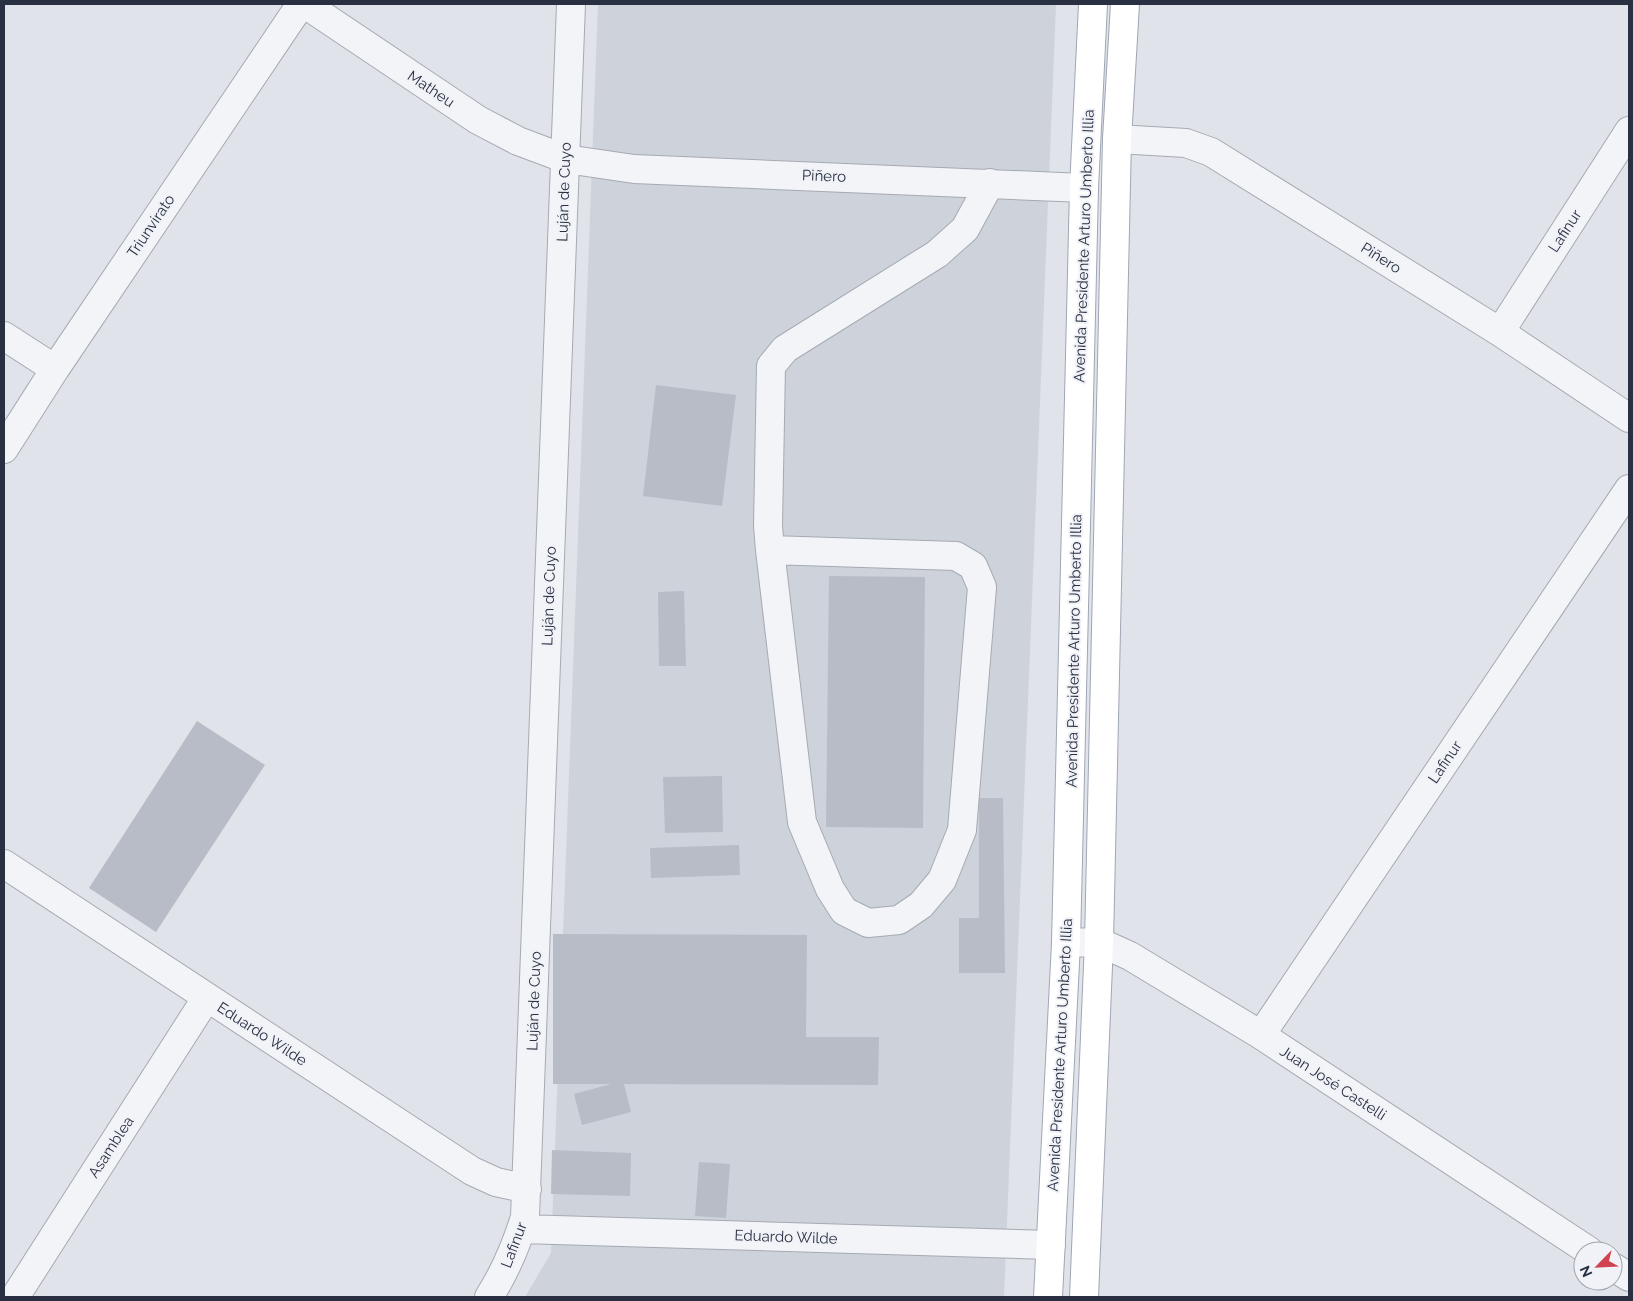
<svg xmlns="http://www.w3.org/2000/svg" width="1633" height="1301" font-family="Raleway,sans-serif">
<rect width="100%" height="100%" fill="#e0e3e9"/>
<path fill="#ced2db" d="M598,4H1056L1004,1297H525L551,1253Z"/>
<path fill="#b7bcc6" d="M656,385L736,395L722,506L643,496Z
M829,576L925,577L923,828L826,827Z
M684,591L686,666H659L658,592Z
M197,721L265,765L156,932L89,888Z
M722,776L723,832L665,833L663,777Z
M979,798H1003L1005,973H959V918H979Z
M739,845L740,875L651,878L650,848Z
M553,934L807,935L806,1037H879L878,1085L624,1084L631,1112L582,1125L574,1094L611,1084H553Z
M552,1150L631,1153L630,1196L551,1194Z
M699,1162L730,1164L726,1218L695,1216Z"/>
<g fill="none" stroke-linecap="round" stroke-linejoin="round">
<defs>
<path id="minor" d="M305,4L478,120L518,141L566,159L634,169L1084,188
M1117,139L1186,143L1211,152L1500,332L1629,418
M1500,332L1629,131
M4,336L55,369
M4,449L55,369L301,4
M770,550L956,556L973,566L982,587L962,830L942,880L921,905L899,920L868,923L844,911L830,889L802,822L770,550L768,526L771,366L785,349L937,254L965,229L990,183
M4,864L472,1171L496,1182L527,1189
M1066,943L1099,942L1130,956L1261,1035L1589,1251
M1261,1035L1629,489
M521,1229L1051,1245
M1613,1267L1629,1277
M15,1297L207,997
M489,1297C505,1272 516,1246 525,1217L571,4"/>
<path id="major" d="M1048,1297L1066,943L1084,188L1093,4
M1084,1297L1099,942L1117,139L1125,4"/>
</defs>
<use href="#minor" stroke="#a5aab3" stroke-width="30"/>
<use href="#major" stroke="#9fa7b5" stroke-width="30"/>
<use href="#minor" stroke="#f3f4f7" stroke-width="28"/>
<use href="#major" stroke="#fff" stroke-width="28"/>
</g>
<g text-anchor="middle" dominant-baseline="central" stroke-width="4" stroke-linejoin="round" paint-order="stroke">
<g font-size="15" fill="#283041" stroke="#f0f2f7">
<text transform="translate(431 89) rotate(34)">Matheu</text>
<text transform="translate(824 176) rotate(2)">Piñero</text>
<text transform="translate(564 192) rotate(-88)">Luján de Cuyo</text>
<text transform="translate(151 226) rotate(-56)">Triunvirato</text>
<text transform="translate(1565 231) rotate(-57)">Lafinur</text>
<text transform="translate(1084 246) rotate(-88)">Avenida Presidente Arturo Umberto Illia</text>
<text transform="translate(1381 258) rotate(32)">Piñero</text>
<text transform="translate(549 596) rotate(-88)">Luján de Cuyo</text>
<text transform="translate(1074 651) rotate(-89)">Avenida Presidente Arturo Umberto Illia</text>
<text transform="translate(1445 762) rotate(-56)">Lafinur</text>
<text transform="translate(534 1001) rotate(-88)">Luján de Cuyo</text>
<text transform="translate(262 1034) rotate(33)">Eduardo Wilde</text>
<text transform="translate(1060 1055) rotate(-87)">Avenida Presidente Arturo Umberto Illia</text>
<text transform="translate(1333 1083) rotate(33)">Juan José Castelli</text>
<text transform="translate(111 1147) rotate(-57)">Asamblea</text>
<text transform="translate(786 1237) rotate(2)">Eduardo Wilde</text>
<text transform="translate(514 1245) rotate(-69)">Lafinur</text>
</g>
</g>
<rect width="1633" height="1301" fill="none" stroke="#283041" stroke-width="10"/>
<g transform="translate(1598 1266) rotate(246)"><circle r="24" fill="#f0f2f7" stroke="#a0a4ae"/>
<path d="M0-4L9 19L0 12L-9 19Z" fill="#d14351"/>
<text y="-8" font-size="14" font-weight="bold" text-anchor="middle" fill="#283041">N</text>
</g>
</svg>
